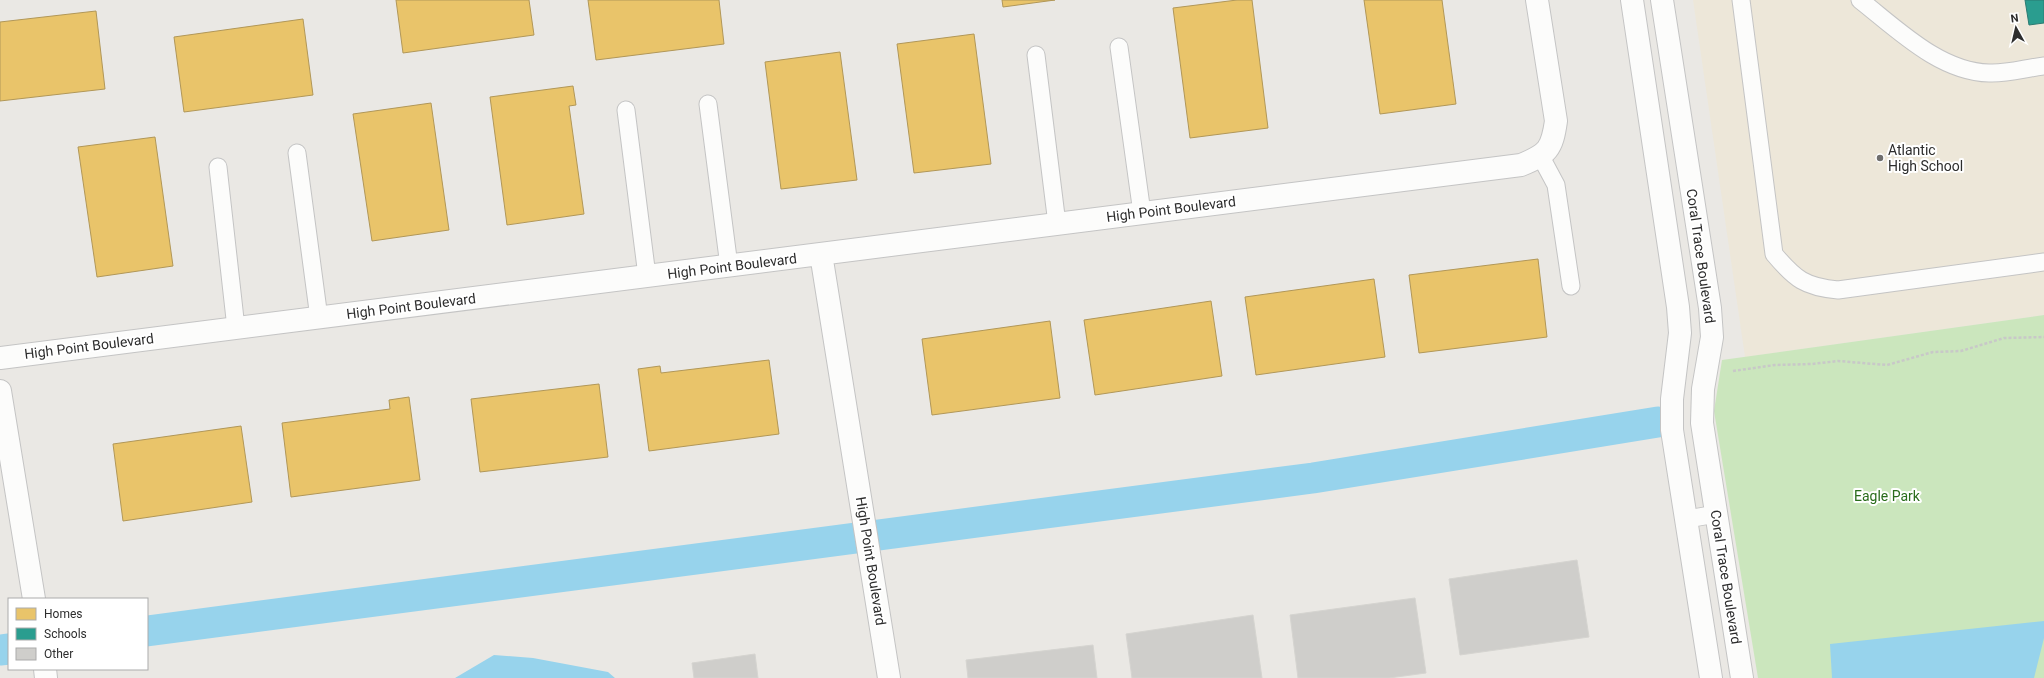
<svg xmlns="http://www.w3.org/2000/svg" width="2044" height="678" font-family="Roboto,sans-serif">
<rect width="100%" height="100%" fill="#eae8e4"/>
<path fill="#ede7d9" d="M1693,0H2044V315L1745,357Z"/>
<path fill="#cbe6bd" d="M2044,315V678H1758L1714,411L1722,360Z"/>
<path fill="#97d3ec" d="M2044,621V638L2034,678H1832L1830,644Z
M494,655L533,658L608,672L615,678H455Z"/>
<path fill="#e9c46a" stroke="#b19758" d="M396,0H529L534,35L403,53Z
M588,0H719L724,44L596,60Z
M1002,0H1055L1003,7Z
M1237,0H1252L1268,128L1190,138L1173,8Z
M1364,0H1442L1456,104L1380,114Z
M96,11L105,89L0,101V22Z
M303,19L313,95L184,112L174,37Z
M974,34L991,164L914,173L897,44Z
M840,52L857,180L781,189L765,62Z
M573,86L576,105L569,106L584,214L507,225L490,97Z
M431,103L449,230L372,241L353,114Z
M155,137L173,266L97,277L78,147Z
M1538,259L1547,337L1419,353L1409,275Z
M1374,279L1385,357L1256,375L1245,297Z
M1211,301L1222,376L1095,395L1084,320Z
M1050,321L1060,398L932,415L922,339Z
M769,360L779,434L649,451L638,369L660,366L661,373Z
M599,384L608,457L480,472L471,399Z
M409,397L420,480L291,497L282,423L390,409L389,400Z
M241,426L252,502L123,521L113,444Z"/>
<path fill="#2a9d8f" stroke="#2b7b72" d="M2025,0H2044V23L2029,25Z"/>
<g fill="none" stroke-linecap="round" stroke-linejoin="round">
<path stroke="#97d3ec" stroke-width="31" d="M147,631L1313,478L1658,422
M0,650L9,649"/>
</g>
<path fill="#cfcecb" stroke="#d5d4d0" d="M1577,560L1589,637L1460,655L1449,579Z
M1415,598L1426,673L1389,678H1298L1290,615Z
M1253,615L1262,678H1132L1126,634Z
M1093,645L1097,678H968L966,660Z
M755,654L758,678H694L692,663Z"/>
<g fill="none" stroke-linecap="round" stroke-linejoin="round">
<defs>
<path id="service" d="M1741,0L1774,254C1795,279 1805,287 1838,290L2044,262
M1860,0C1897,29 1940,72 1989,73C2007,74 2026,68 2044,66
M1119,47L1142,213
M1036,55L1057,224
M708,104L729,266
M626,110L647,276
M297,153L319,318
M1541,157L1556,185L1571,286
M218,167L236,328
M1687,519L1716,514"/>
<path id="minor" d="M1632,0L1678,307L1680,333L1672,399V430L1711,678
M1662,0L1710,308L1712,337L1703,389L1702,423L1742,678
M821,254L889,678
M0,358L1521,165C1548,154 1552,149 1556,121L1537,0
M0,391L34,599
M45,669L46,678"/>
</defs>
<use href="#service" stroke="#c4c4c4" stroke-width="19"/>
<use href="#minor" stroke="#c4c4c4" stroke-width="24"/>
<path stroke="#c8c8c8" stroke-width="2.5" stroke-dasharray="3 2" stroke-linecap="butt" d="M1733,371L1775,365L1812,364L1838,361L1887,365L1933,352L1961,351L2004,338L2044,337"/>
<use href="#service" stroke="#fcfcfb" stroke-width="17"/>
<use href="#minor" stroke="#fcfcfb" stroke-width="22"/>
</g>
<circle fill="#6f6e6d" stroke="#fff" stroke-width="1.5" cx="1880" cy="158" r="4"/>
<g text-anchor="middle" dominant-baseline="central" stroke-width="4" stroke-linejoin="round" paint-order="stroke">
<g font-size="14" fill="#2d2d2d" stroke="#fff" text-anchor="start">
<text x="1888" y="150">Atlantic<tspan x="1888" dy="16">High School</tspan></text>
</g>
<g font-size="14" fill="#2d2d2d" stroke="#fff">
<text transform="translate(1171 209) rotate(-7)">High Point Boulevard</text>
<text transform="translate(1701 256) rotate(82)">Coral Trace Boulevard</text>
<text transform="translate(732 266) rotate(-7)">High Point Boulevard</text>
<text transform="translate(411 306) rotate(-7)">High Point Boulevard</text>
<text transform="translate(89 346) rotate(-7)">High Point Boulevard</text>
<text transform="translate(871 561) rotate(81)">High Point Boulevard</text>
<text transform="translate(1726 577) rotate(81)">Coral Trace Boulevard</text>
</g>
<g font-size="14" fill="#296c1b" stroke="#fff">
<text x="1887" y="496">Eagle Park</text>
</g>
</g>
<rect x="8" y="598" width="140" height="72" fill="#ffffff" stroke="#ababab"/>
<rect x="16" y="608" width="20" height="12" fill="#e9c46a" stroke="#ababab"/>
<text x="44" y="618" font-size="12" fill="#2d2d2d">Homes</text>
<rect x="16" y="628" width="20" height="12" fill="#2a9d8f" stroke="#ababab"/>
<text x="44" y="638" font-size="12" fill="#2d2d2d">Schools</text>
<rect x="16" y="648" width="20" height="12" fill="#cfcecb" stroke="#ababab"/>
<text x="44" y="658" font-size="12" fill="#2d2d2d">Other</text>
<g transform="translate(2016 28) rotate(352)" stroke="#ffffff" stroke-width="3" paint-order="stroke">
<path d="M0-3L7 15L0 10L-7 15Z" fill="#2d2d2d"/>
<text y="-6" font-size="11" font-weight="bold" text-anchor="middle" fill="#2d2d2d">N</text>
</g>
</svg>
